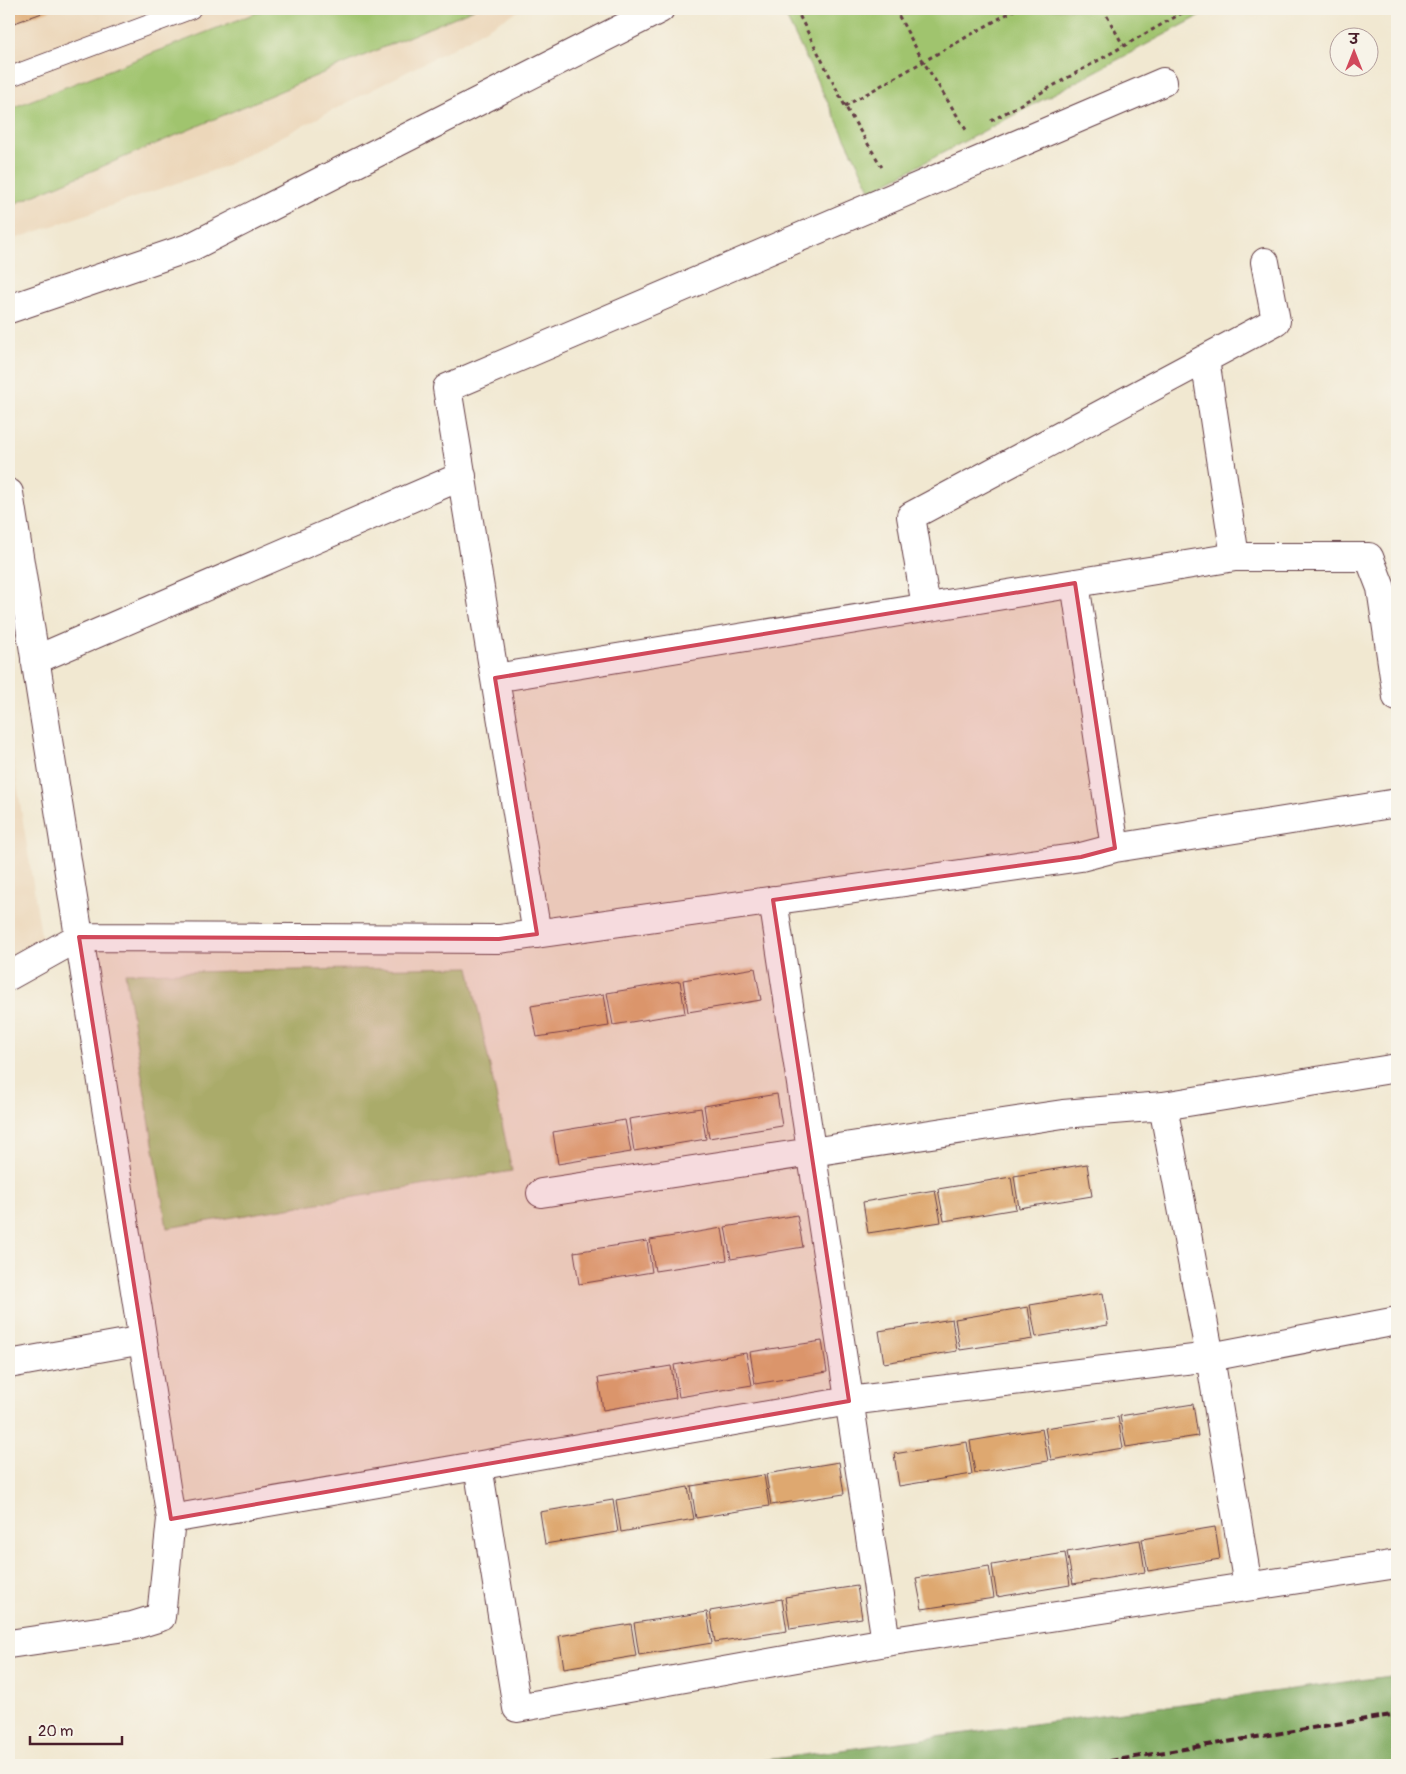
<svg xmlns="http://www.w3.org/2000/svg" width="1406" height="1774" font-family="Pangolin,'Playpen Sans Deva',sans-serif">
<rect width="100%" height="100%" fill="#f7f3e8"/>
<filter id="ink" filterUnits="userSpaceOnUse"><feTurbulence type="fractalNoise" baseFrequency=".02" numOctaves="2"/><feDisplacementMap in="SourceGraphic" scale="10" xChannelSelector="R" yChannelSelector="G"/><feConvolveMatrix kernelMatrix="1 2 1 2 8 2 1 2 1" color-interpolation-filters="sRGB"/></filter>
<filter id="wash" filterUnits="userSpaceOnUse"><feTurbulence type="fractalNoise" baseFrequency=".0096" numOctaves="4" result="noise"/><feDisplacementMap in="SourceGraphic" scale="20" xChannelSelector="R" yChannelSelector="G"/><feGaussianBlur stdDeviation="1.12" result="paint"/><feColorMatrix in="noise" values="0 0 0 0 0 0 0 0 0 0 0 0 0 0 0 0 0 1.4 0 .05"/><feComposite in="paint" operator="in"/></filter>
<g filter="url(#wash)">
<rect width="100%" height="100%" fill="#f1e8d1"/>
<path fill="#ecd7ba" d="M9,9H521L453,48L223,167L9,241Z
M9,733L43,947L9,963Z"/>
<path fill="#a0c46e" stroke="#75724c" d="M266,9H474L9,206V109Z
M782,9H1213L871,191Z
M469,967L512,1171L167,1228L125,973Z"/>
<path fill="#80aa61" stroke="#656446" d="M1397,1675V1765H729Z"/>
<g id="blocks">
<path fill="#dea870" d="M9,9H53L9,25Z
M755,968L761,1000L688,1012L683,980Z
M680,981L685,1013L613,1025L607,993Z
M604,994L609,1026L537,1037L531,1006Z
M777,1094L782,1126L709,1138L704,1106Z
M701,1108L706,1139L634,1151L629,1119Z
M625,1120L631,1152L558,1164L553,1132Z
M1087,1164L1092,1196L1019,1208L1014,1176Z
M1011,1177L1016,1209L944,1221L938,1189Z
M935,1190L941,1222L868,1233L863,1202Z
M797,1215L803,1247L731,1259L725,1227Z
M722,1228L727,1260L655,1271L650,1240Z
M647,1241L652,1272L579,1284L574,1252Z
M1103,1293L1108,1325L1036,1337L1030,1305Z
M1028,1307L1033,1339L960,1350L955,1319Z
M952,1319L957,1351L884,1363L879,1331Z
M822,1341L827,1372L755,1384L750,1352Z
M746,1353L752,1385L679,1397L674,1365Z
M671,1366L676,1398L603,1410L598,1378Z
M1193,1404L1198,1436L1126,1447L1120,1416Z
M1118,1417L1123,1448L1051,1460L1045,1428Z
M1042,1429L1048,1461L975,1473L970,1441Z
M967,1442L972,1474L899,1486L894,1454Z
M839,1462L844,1494L771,1505L766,1474Z
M764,1475L769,1506L696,1518L691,1486Z
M688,1487L694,1519L621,1532L616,1500Z
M613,1500L618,1532L545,1544L540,1512Z
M1215,1527L1220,1559L1148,1571L1142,1539Z
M1140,1540L1145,1572L1073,1584L1067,1552Z
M1065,1553L1070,1585L997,1597L992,1565Z
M989,1566L994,1598L922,1609L916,1578Z
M857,1586L862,1618L790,1629L785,1597Z
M782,1599L787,1631L715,1642L710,1611Z
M707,1612L712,1643L639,1655L634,1623Z
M631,1624L636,1656L564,1668L559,1636Z"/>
</g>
</g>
<g filter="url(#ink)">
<use href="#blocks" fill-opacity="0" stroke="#633d44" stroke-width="1"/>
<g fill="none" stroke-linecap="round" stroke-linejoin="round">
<defs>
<path id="lane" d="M9,77L191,9"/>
<path id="street" d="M1205,359L1235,557
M9,493L171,1519L161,1617L132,1626L9,1644
M1075,583L1115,848
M926,607L911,516L1276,321L1265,262
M35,660L462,476
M495,678L1235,557H1369L1381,588L1397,697
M773,900L886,1642
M537,934L447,388L1163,82
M9,976L79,937L499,939L1081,857L1115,848L1397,803
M1163,1106L1210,1357L1248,1586
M541,1193L1063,1114L1163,1106L1397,1068
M9,1364L143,1340
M478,1466L517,1708L886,1642L1397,1564
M171,1519L849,1401L1210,1357L1397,1321"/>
<path id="secondary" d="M9,309L191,247L660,9"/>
</defs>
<use href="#lane" stroke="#633d44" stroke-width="21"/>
<use href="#street" stroke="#633d44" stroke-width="30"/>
<use href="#secondary" stroke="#633d44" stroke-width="30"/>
<path stroke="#633d44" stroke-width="3" stroke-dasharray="4 4" stroke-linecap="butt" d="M796,9L845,106L883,169
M895,9L923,61L968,133
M1103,9L1123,45
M845,106L1016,9
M991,121L1189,9"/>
<use href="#lane" stroke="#fff" stroke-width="19"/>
<use href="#street" stroke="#fff" stroke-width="28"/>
<use href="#secondary" stroke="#fff" stroke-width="28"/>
<path stroke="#4a1f2b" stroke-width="4" stroke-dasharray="8 4" stroke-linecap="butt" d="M1086,1765L1397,1714"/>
</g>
</g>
<path fill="#d1495b" fill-opacity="0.2" stroke="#d1495b" stroke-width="4" stroke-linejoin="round" d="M1075,583L1115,848L1081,857L773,900L849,1401L171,1519L79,937L499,939L537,934L495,678Z"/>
<rect width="1406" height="1774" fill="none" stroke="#f7f3e8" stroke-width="30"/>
<g transform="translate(1354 52)"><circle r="24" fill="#f7f3e8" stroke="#b29e9c"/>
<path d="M0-4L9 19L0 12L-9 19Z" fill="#d1495b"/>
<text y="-8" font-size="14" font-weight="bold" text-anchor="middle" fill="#4a1f2b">उ</text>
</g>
<path d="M30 1736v8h92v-8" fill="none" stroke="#4a1f2b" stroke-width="2.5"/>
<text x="38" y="1736" font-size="15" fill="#4a1f2b" stroke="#f7f3e8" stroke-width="4" paint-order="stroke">20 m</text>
</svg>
